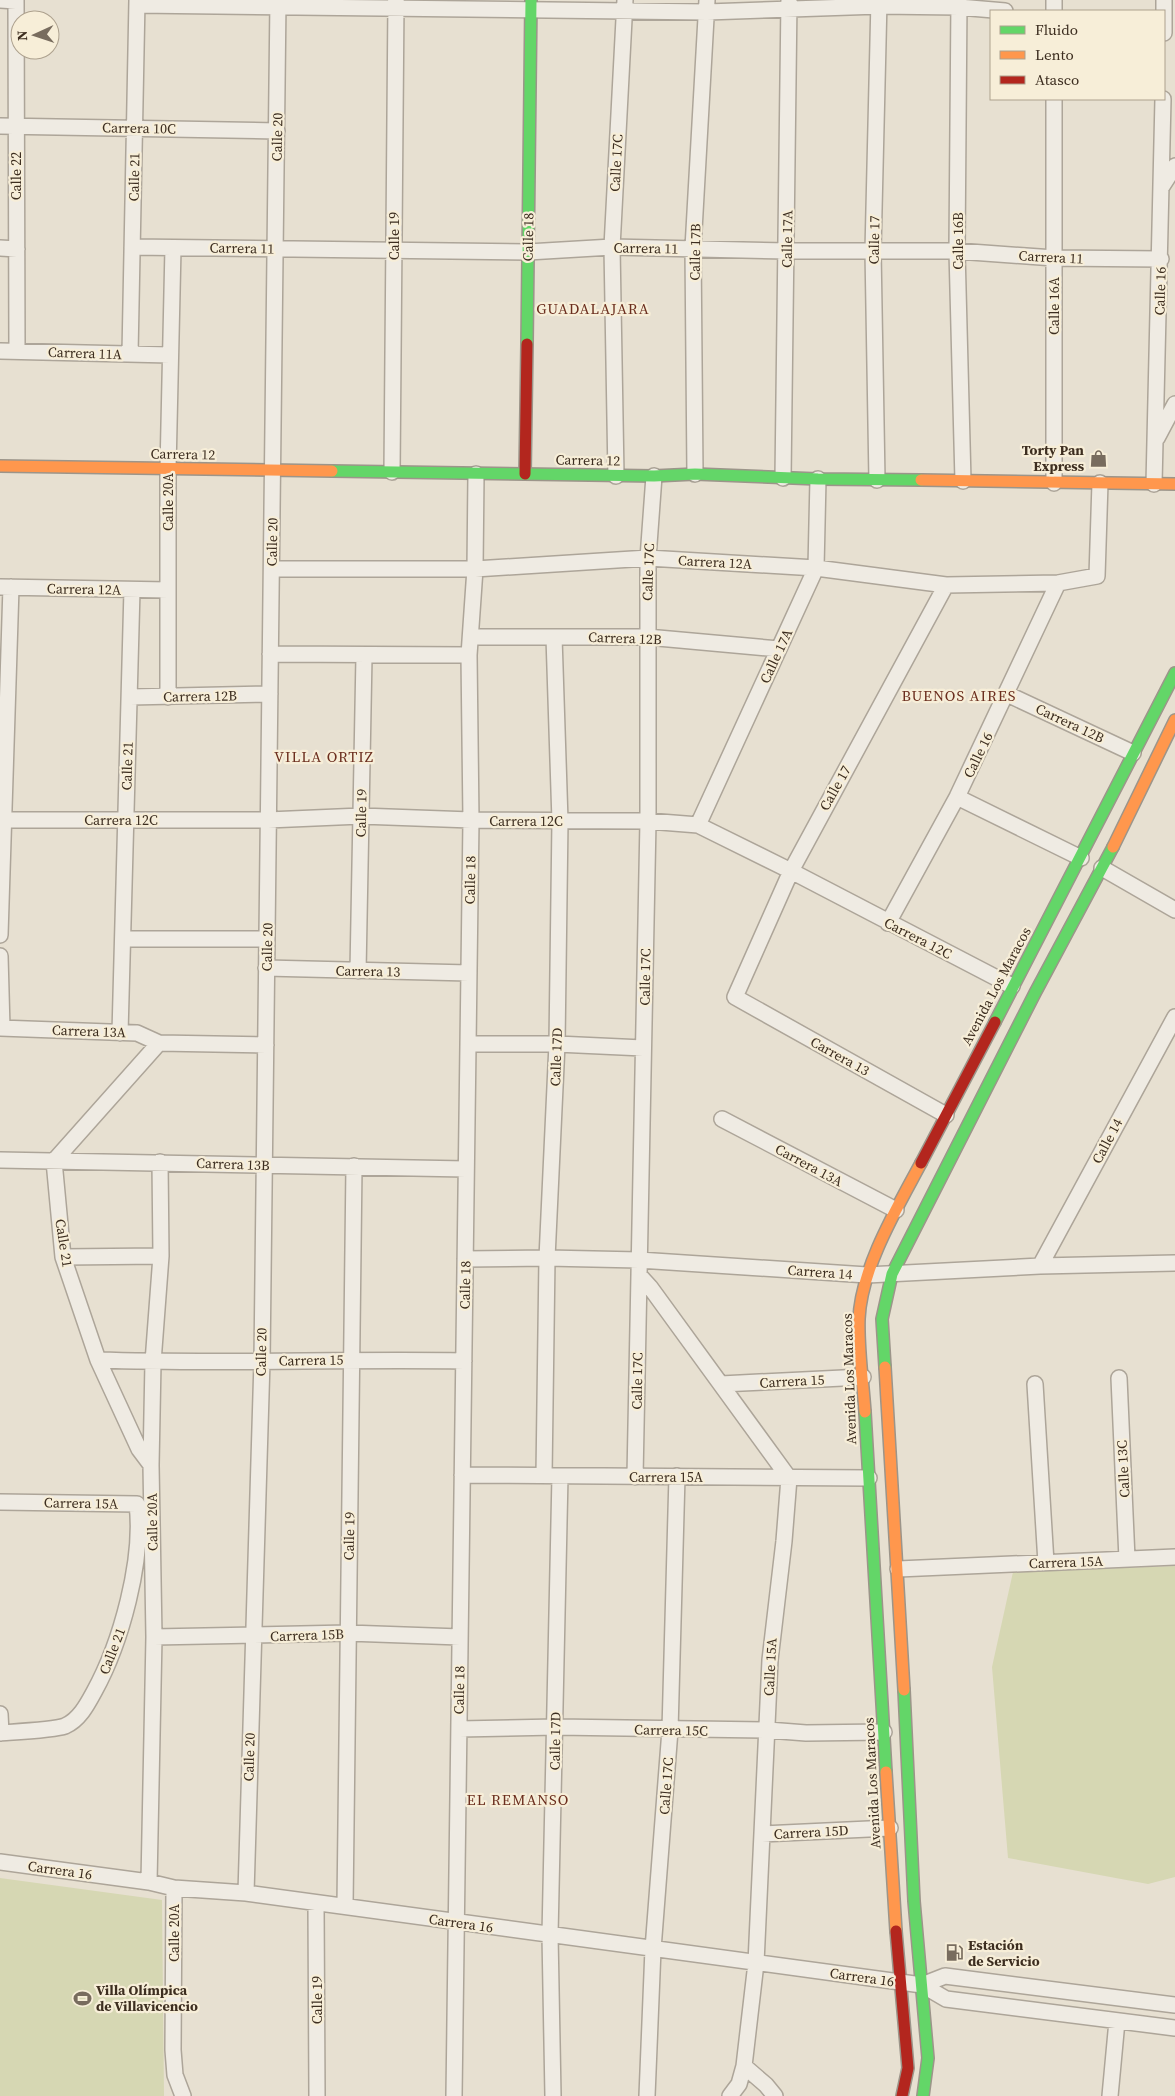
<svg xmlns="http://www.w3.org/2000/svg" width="1175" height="2096" font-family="'Source Serif 4',serif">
<rect width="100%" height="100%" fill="#e7e0d1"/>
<path fill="#d6d7b3" d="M1175,1566V1877L1148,1884L1008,1858L992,1667L1013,1572Z
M0,1878L162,1900L164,2096H0Z"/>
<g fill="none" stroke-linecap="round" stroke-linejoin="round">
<defs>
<path id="street" d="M0,0L16,1
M16,0L17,351
M959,0L957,251L963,481
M1054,0V11
M137,5L707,12L879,6L959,7L1005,11
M1164,33V0
M1054,99V483
M0,126L277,131
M1161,188L1175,166
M132,247L528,252L612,247L787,251H957L1054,258L1161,259
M0,248L17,249
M0,351L170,355
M130,354L137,0
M1157,438L1175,404
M392,472L396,0
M695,474L693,248L707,0
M616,476L612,247L625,0
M783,478L789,0
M877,480L873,251L879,0
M1154,484L1163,99
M272,569H475L648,558L816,568L946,585L1058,583L1097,576L1100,483
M0,587L168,590
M471,637H647L779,649
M270,654L469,655
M1007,694L1133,753
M130,697L270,694
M168,697V469L173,248
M957,797L1081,858
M0,820H268L361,816L471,820L648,821L698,825L791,871L1012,986
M698,825L816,568L818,479
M1102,868L1175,910
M888,923L957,797L1058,583
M0,935L11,587
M124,939H267
M0,956L2,1028
M266,968L469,973
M358,971L364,656
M0,1028L137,1033L159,1043L266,1045
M120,1033L132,590
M468,1044H557L643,1048
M946,1115L735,997L791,871L946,585
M722,1119L896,1210
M0,1160L466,1169
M63,1257L161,1256
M465,1259L547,1258L639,1260L867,1275L1040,1266L1175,1263
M1040,1266L1175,1017
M639,1275L650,1287L789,1478L784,1541L770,1660L756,1963L744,2066L739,2084L730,2096
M98,1360C220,1364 342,1359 464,1361
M1119,1378L1127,1559
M721,1384L863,1377
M1035,1384L1046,1563
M151,1465L139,1449L98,1360L63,1257L54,1161L159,1043
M462,1475L869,1478
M544,1476L547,1258L557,1044L560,821L554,637
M635,1477L648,821V558L654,476
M0,1502L137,1504
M898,1569L1175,1557
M154,1637L348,1633L460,1637
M0,1714L1,1733
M459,1729L556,1727L768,1730L806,1733L884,1732
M0,1733C13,1732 54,1730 65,1726C79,1720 87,1705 94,1692C121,1643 144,1560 137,1504
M762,1834L890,1828
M0,1862L149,1882L174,1888L246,1893L922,1985L946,1999L1175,2028
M149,1882L154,1637L151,1465L153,1362L161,1256L160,1162
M174,1888L173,2050L175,2075L183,2096
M246,1893L262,1361L278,0
M316,1904L317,2096
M345,1906L354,1166
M922,1985L945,1976L1175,2005
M744,2066L766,2085L775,2096
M454,2096L471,820L469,655L475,569L476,474
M553,2096L550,1935L560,1476
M647,2096L653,1949L670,1730L677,1476
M1110,2096L1117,2021"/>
<path id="fast" d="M527,344L531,0
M332,471L654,476L695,474L818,479L921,480
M995,1022L1175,673
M885,1367L882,1319L892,1274L1035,993L1113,847
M865,1412L886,1772
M904,1690L914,1901L928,2058L923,2096"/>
<path id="slow" d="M0,466L332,471
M921,480L1175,484
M1113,847L1175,720
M885,1367L904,1690
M865,1412C863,1382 858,1349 859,1319C861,1268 897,1208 921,1163
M886,1772L896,1931"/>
<path id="jam" d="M525,474L527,344
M921,1163L995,1022
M896,1931L908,2068L902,2096"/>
</defs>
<use href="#street" stroke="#ada599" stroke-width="18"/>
<use href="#fast" stroke="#9c958a" stroke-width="14"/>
<use href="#slow" stroke="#9c958a" stroke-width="14"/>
<use href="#jam" stroke="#9c958a" stroke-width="14"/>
<use href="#street" stroke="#efebe3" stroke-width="15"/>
<use href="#fast" stroke="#63d668" stroke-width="11"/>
<use href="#slow" stroke="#ff974d" stroke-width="11"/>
<use href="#jam" stroke="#b3261e" stroke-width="11"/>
</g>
<defs>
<symbol id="shop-bare" viewBox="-9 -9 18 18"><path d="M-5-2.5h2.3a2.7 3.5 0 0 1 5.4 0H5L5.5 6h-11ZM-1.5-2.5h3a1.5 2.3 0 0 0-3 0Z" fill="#786c5e" stroke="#f7eed8" stroke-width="2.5" paint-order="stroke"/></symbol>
<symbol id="fuel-bare" viewBox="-9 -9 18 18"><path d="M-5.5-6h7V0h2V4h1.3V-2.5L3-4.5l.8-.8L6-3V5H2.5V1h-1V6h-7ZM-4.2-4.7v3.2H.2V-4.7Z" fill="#786c5e" stroke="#f7eed8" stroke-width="2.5" paint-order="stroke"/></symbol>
<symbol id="stadium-bare" viewBox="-9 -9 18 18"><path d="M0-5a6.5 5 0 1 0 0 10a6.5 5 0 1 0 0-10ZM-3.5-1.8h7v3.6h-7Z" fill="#786c5e" stroke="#f7eed8" stroke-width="2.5" paint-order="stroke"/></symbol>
</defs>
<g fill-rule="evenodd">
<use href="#shop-bare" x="1086" y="446" width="25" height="25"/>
<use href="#fuel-bare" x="942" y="1940" width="25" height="25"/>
<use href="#stadium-bare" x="70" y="1986" width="25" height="25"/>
</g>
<g text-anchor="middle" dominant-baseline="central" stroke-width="4.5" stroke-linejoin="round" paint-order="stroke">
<g font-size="14" fill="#3d2e20" stroke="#f7eed8">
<text transform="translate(139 128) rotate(1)">Carrera 10C</text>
<text transform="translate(277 137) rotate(-89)">Calle 20</text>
<text transform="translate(616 163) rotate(-87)">Calle 17C</text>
<text transform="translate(16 176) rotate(-90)">Calle 22</text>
<text transform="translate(134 177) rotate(-89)">Calle 21</text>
<text transform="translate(394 236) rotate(-90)">Calle 19</text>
<text transform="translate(528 237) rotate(-89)">Calle 18</text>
<text transform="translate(787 239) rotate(-89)">Calle 17A</text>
<text transform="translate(874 240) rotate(-89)">Calle 17</text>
<text transform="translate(958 241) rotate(-90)">Calle 16B</text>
<text transform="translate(242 248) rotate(1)">Carrera 11</text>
<text transform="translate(646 248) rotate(1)">Carrera 11</text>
<text transform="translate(695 252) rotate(-89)">Calle 17B</text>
<text transform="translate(1051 257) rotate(3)">Carrera 11</text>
<text transform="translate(1160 291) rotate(-88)">Calle 16</text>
<text transform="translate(1054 306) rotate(-90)">Calle 16A</text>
<text transform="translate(85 353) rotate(2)">Carrera 11A</text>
<text transform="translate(183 454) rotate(1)">Carrera 12</text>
<text transform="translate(588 460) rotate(1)">Carrera 12</text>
<text transform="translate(168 502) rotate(-90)">Calle 20A</text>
<text transform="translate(272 542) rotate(-89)">Calle 20</text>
<text transform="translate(715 562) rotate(3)">Carrera 12A</text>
<text transform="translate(648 572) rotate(-88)">Calle 17C</text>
<text transform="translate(84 589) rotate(1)">Carrera 12A</text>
<text transform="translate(625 638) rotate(2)">Carrera 12B</text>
<text transform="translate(776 656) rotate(-65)">Calle 17A</text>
<text transform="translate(200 696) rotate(-1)">Carrera 12B</text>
<text transform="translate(1070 723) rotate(25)">Carrera 12B</text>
<text transform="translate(978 755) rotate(-64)">Calle 16</text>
<text transform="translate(127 766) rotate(-88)">Calle 21</text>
<text transform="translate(835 788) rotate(-61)">Calle 17</text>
<text transform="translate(361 813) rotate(-89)">Calle 19</text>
<text x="121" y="820">Carrera 12C</text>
<text x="526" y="821">Carrera 12C</text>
<text transform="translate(470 880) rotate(-89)">Calle 18</text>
<text transform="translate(918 938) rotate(27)">Carrera 12C</text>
<text transform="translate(267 947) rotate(-89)">Calle 20</text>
<text transform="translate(368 971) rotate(1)">Carrera 13</text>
<text transform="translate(645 977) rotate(-89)">Calle 17C</text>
<text transform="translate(996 986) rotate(-62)">Avenida Los Maracos</text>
<text transform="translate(89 1031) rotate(2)">Carrera 13A</text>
<text transform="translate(840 1056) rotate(29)">Carrera 13</text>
<text transform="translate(556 1057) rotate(-88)">Calle 17D</text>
<text transform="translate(1107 1141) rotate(-62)">Calle 14</text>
<text transform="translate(233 1164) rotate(2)">Carrera 13B</text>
<text transform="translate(809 1165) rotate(28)">Carrera 13A</text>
<text transform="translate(64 1243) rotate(81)">Calle 21</text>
<text transform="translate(820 1272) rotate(4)">Carrera 14</text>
<text transform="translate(465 1285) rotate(-89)">Calle 18</text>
<text transform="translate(261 1352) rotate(-89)">Calle 20</text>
<text transform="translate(311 1360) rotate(-1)">Carrera 15</text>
<text transform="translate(849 1379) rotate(-92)">Avenida Los Maracos</text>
<text transform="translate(637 1381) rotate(-89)">Calle 17C</text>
<text transform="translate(792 1381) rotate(-3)">Carrera 15</text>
<text transform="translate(1123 1469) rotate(-93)">Calle 13C</text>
<text x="666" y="1477">Carrera 15A</text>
<text transform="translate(81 1503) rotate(1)">Carrera 15A</text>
<text transform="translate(152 1522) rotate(-91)">Calle 20A</text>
<text transform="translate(349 1536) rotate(-89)">Calle 19</text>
<text transform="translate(1066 1562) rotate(-2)">Carrera 15A</text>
<text transform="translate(307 1635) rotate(-2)">Carrera 15B</text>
<text transform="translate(112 1651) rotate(-69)">Calle 21</text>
<text transform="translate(770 1667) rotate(-87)">Calle 15A</text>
<text transform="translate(459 1690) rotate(-89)">Calle 18</text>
<text transform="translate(671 1730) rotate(1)">Carrera 15C</text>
<text transform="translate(555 1741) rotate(-89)">Calle 17D</text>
<text transform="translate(249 1757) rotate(-88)">Calle 20</text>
<text transform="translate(872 1783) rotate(-93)">Avenida Los Maracos</text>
<text transform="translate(666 1786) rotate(-86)">Calle 17C</text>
<text transform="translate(811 1832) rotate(-3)">Carrera 15D</text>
<text transform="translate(60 1870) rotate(8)">Carrera 16</text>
<text transform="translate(461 1923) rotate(8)">Carrera 16</text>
<text transform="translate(174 1933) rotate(-90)">Calle 20A</text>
<text transform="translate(862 1977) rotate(8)">Carrera 16</text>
<text transform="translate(317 2000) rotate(-90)">Calle 19</text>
</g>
<g font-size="14" font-weight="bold" fill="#3d2e20" stroke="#f7eed8" text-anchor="start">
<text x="1084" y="450" text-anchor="end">Torty Pan<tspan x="1084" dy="16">Express</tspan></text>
<text x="968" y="1945">Estación<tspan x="968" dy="16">de Servicio</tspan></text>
<text x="96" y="1990">Villa Olímpica<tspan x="96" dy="16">de Villavicencio</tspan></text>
</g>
<g font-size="15" letter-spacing="1" fill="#6b2e1e" stroke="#f7eed8">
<text x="593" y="308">GUADALAJARA</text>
<text x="959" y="695">BUENOS AIRES</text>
<text x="324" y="756">VILLA ORTIZ</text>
<text x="518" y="1799">EL REMANSO</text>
</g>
</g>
<rect x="990" y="10" width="175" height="90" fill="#f7eed8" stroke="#ada18e"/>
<rect x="1000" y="26" width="25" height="8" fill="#63d668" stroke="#ada18e"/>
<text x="1035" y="35" font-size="15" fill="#3d2e20">Fluido</text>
<rect x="1000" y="51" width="25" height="8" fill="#ff974d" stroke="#ada18e"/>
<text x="1035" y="60" font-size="15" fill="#3d2e20">Lento</text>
<rect x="1000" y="76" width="25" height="8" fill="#b3261e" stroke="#ada18e"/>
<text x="1035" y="85" font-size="15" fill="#3d2e20">Atasco</text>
<g transform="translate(35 35) rotate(267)"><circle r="24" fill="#f7eed8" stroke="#ada18e"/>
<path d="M0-4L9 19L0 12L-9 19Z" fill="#786c5e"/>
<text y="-8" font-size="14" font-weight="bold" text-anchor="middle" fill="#3d2e20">N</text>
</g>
</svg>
